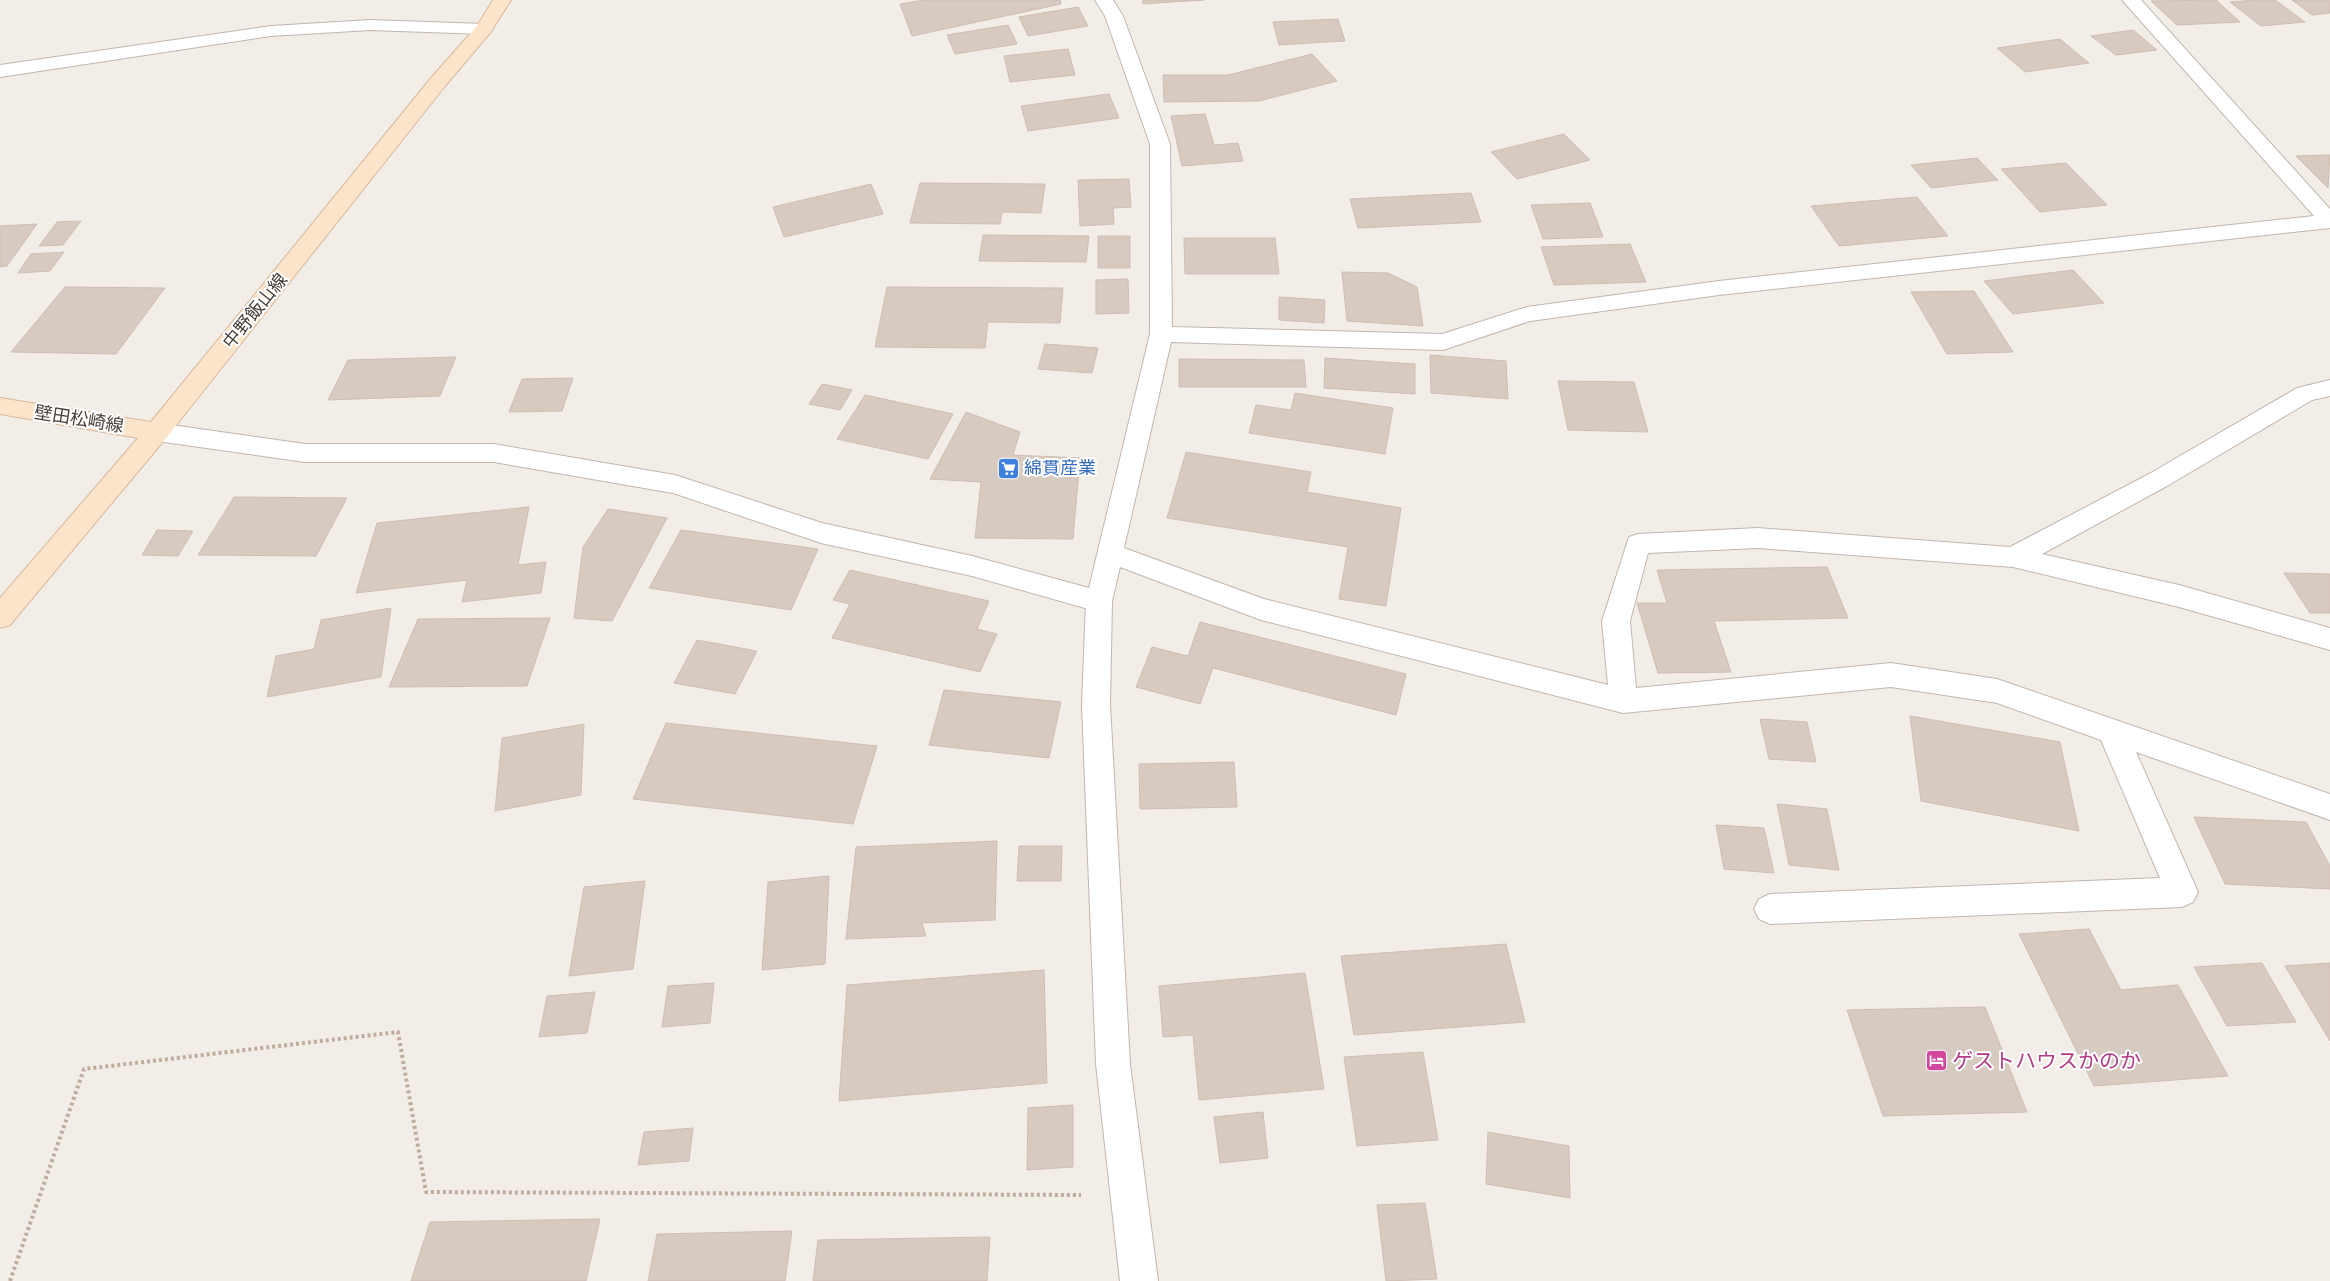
<svg xmlns="http://www.w3.org/2000/svg" width="2330" height="1281" font-family="Karla,'Noto Sans JP',sans-serif">
<rect width="100%" height="100%" fill="#f3ede8"/>
<path fill="#d7cac1" stroke="#cfbdb2" d="M924,0H1060L1061,4L912,36L900,4Z
M1143,0H1204L1143,4Z
M2216,0L2240,22L2177,25L2151,1Z
M2256,0H2275L2305,22L2261,26L2230,2Z
M2292,0H2330V13L2312,15Z
M1078,7L1088,26L1028,36L1019,17Z
M1338,19L1345,41L1279,45L1273,22Z
M1008,25L1017,44L955,54L947,35Z
M2133,30L2157,50L2116,55L2091,36Z
M2060,39L2089,63L2025,72L1997,48Z
M1068,49L1075,75L1010,82L1004,56Z
M1312,54L1337,81L1259,101L1164,102L1163,75H1228Z
M1109,94L1119,118L1028,131L1021,106Z
M1205,114L1214,145L1238,143L1243,161L1182,166L1171,116Z
M1564,134L1590,160L1517,179L1491,152Z
M2330,155L2328,188L2296,156Z
M1977,158L1998,180L1931,188L1911,165Z
M2066,163L2107,205L2040,212L2001,169Z
M1129,179L1131,207L1113,208L1114,224L1080,226L1078,180Z
M920,183L1045,184L1041,213L1002,212L1000,224L910,223Z
M871,184L883,214L784,237L773,207Z
M1471,193L1481,222L1358,228L1350,199Z
M1917,197L1948,236L1839,246L1811,206Z
M1590,203L1603,237L1543,239L1531,205Z
M81,221L63,245L39,246L57,222Z
M37,224L7,266L0,267V226Z
M983,235L1089,236L1086,262L979,261Z
M1098,236H1130V268H1098Z
M1184,238H1275L1279,274H1185Z
M1630,244L1646,282L1554,285L1541,247Z
M64,252L50,271L18,273L31,254Z
M2073,270L2104,303L2013,314L1984,281Z
M1342,272L1388,273L1417,287L1423,326L1347,321Z
M1128,279L1129,313L1096,314V280Z
M65,287L165,288L116,354L11,352Z
M887,287L1063,288L1060,323L988,322L985,348L875,347Z
M1974,291L2013,352L1947,354L1911,292Z
M1279,297L1325,300L1324,323L1279,320Z
M1045,344L1098,348L1092,373L1038,369Z
M1430,355L1506,361L1508,399L1431,393Z
M456,357L440,396L328,400L348,360Z
M1325,358L1415,364V394L1324,388Z
M1179,359L1304,360L1306,387H1179Z
M573,378L562,411L509,412L522,379Z
M1558,381L1634,382L1648,432L1568,430Z
M822,384L852,390L840,410L809,404Z
M1295,393L1393,408L1385,454L1249,433L1256,405L1291,410Z
M865,395L953,414L928,459L837,439Z
M966,412L1020,432L1013,455L1080,458L1073,539L975,538L981,482L930,479Z
M1186,452L1311,472L1307,492L1401,508L1386,606L1339,599L1348,547L1167,518Z
M234,497L347,498L316,556L198,555Z
M529,507L518,565L546,562L541,593L462,602L467,580L356,593L377,523Z
M608,509L667,518L612,621L574,618L583,547Z
M157,530L193,531L178,556L142,555Z
M681,530L818,549L791,610L649,588Z
M1827,567L1848,618L1714,621L1731,672L1658,673L1637,603H1667L1657,570Z
M850,570L989,601L977,629L997,634L980,672L832,638L850,604L833,600Z
M2284,573L2330,574V613H2310Z
M391,608L381,677L267,697L276,656L314,649L321,620Z
M550,618L527,686L389,687L418,619Z
M1200,622L1406,674L1396,715L1213,668L1200,704L1136,687L1152,647L1188,656Z
M697,640L757,651L735,694L674,683Z
M944,690L1061,702L1049,758L929,745Z
M1910,716L2060,742L2079,831L1921,801Z
M1760,719L1807,722L1816,762L1769,759Z
M666,723L877,746L853,824L633,799Z
M584,724L581,795L495,811L502,738Z
M1234,762L1237,807L1140,809L1139,764Z
M1777,804L1827,809L1839,870L1789,865Z
M2194,817L2306,822L2330,866V889L2225,884Z
M1716,825L1764,828L1774,873L1724,869Z
M997,841L995,920L922,923L926,936L846,939L856,847Z
M1019,846H1062L1061,881H1017Z
M829,876L825,964L762,970L768,882Z
M645,881L633,969L569,976L584,887Z
M2089,929L2121,990L2178,985L2228,1076L2094,1086L2019,934Z
M1506,944L1525,1022L1354,1035L1341,956Z
M2262,963L2296,1022L2227,1026L2194,967Z
M2330,963V1041L2285,966Z
M1044,970L1047,1083L839,1101L847,985Z
M1305,973L1324,1089L1199,1100L1193,1035L1163,1037L1159,986Z
M714,983L710,1023L662,1027L668,986Z
M595,992L587,1033L539,1037L547,996Z
M1985,1007L2027,1112L1883,1116L1847,1010Z
M1423,1052L1438,1140L1357,1146L1344,1057Z
M1073,1105V1167L1027,1170L1028,1108Z
M1263,1112L1268,1158L1220,1163L1214,1117Z
M693,1128L689,1161L638,1165L644,1132Z
M1488,1132L1569,1146L1570,1198L1486,1184Z
M1425,1203L1437,1279L1386,1281L1377,1205Z
M600,1219L586,1281H411L430,1222Z
M792,1231L785,1281H648L657,1234Z
M990,1237L987,1281H813L818,1240Z"/>
<g fill="none" stroke-linecap="round" stroke-linejoin="round">
<defs>
<path id="minor" d="M1095,0H1113L1123,16L1170,144L1172,327L1442,334L1527,307L1719,281L2314,216L2122,0H2141L2330,209V228L1719,295L1530,321L1443,350L1171,342L1124,548L1264,599L1608,685L1602,621L1629,537L1638,534L1758,528L2010,547L2149,474L2297,388L2330,380V396L2312,400L2167,486L2042,554L2179,585L2330,628V650L2179,607L2013,567L1758,548L1648,553L1630,621L1636,688L1891,663L1997,679L2330,794V820L2136,752L2198,892L2193,902L2182,907L1770,924L1759,919L1754,909L1759,899L1770,894L2160,878L2101,740L1997,703L1891,687L1623,713L1261,620L1120,567L1112,601L1109,609L1099,612L972,576L821,543L673,493L494,462H305L157,441L148,438L145,432L148,426L157,423L305,444H494L675,475L822,523L972,556L1089,588L1150,334V144L1105,16Z
M370,20L484,24L490,25L493,29L490,33L484,34L370,30L271,36L0,77V65L271,26Z"/>
<path id="tertiary" d="M1099,590L1109,593L1112,601L1110,705L1130,1064L1158,1281H1120L1096,1064L1082,705L1086,601L1089,593Z"/>
<path id="secondary" d="M493,0H511L490,33L445,86L166,438L10,625L0,628V598L138,438L0,414V398L151,422L431,78L477,26Z"/>
</defs>
<use href="#minor" stroke="#c1b6ae" stroke-width="2"/>
<use href="#tertiary" stroke="#c1b6ae" stroke-width="2"/>
<use href="#secondary" stroke="#d4b99d" stroke-width="2"/>
<path stroke="#bfac9d" stroke-width="4" stroke-dasharray="3 3" stroke-linecap="butt" d="M10,1281L84,1069L398,1032L426,1192L1081,1195"/>
<use href="#minor" fill="#fff" fill-rule="evenodd"/>
<use href="#tertiary" fill="#fff" fill-rule="evenodd"/>
<use href="#secondary" fill="#fce4ca" fill-rule="evenodd"/>
</g>
<defs>
<symbol id="supermarket-square" viewBox="-11 -11 22 22"><rect x="-9" y="-9" width="18" height="18" rx="4" fill="#3f7fe0" stroke="#fff"/><path d="M-6-5.5h2.5l.6 2H6L4.5 2H-2.5L-4.4-4H-6ZM-1.5 3.2a1.3 1.3 0 1 0 .1 0ZM3 3.2a1.3 1.3 0 1 0 .1 0Z" fill="#fff"/></symbol>
<symbol id="hotel-square" viewBox="-11 -11 22 22"><rect x="-9" y="-9" width="18" height="18" rx="4" fill="#d1479c" stroke="#fff"/><path d="M-6-4.5h1.5V1H6V5H4.5V3h-9V5H-6ZM-4 0a1.8 1.8 0 1 1 3.6 0ZM.5 0V-2.5h3Q6-2.5 6 0Z" fill="#fff"/></symbol>
</defs>
<g fill-rule="evenodd">
<use href="#supermarket-square" x="996" y="456" width="25" height="25"/>
<use href="#hotel-square" x="1924" y="1048" width="25" height="25"/>
</g>
<g text-anchor="middle" dominant-baseline="central" stroke-width="4" stroke-linejoin="round" paint-order="stroke">
<g font-size="18" fill="#463d37" stroke="#fff">
<text transform="translate(255 311) rotate(-51)">中野飯山線</text>
<text transform="translate(79 419) rotate(9)">壁田松崎線</text>
</g>
<g font-size="18" fill="#366cbe" stroke="#fff" text-anchor="start">
<text x="1024" y="468">綿貫産業</text>
</g>
<g font-size="21" fill="#b23c85" stroke="#fff" text-anchor="start">
<text x="1952" y="1061">ゲストハウスかのか</text>
</g>
</g>
</svg>
